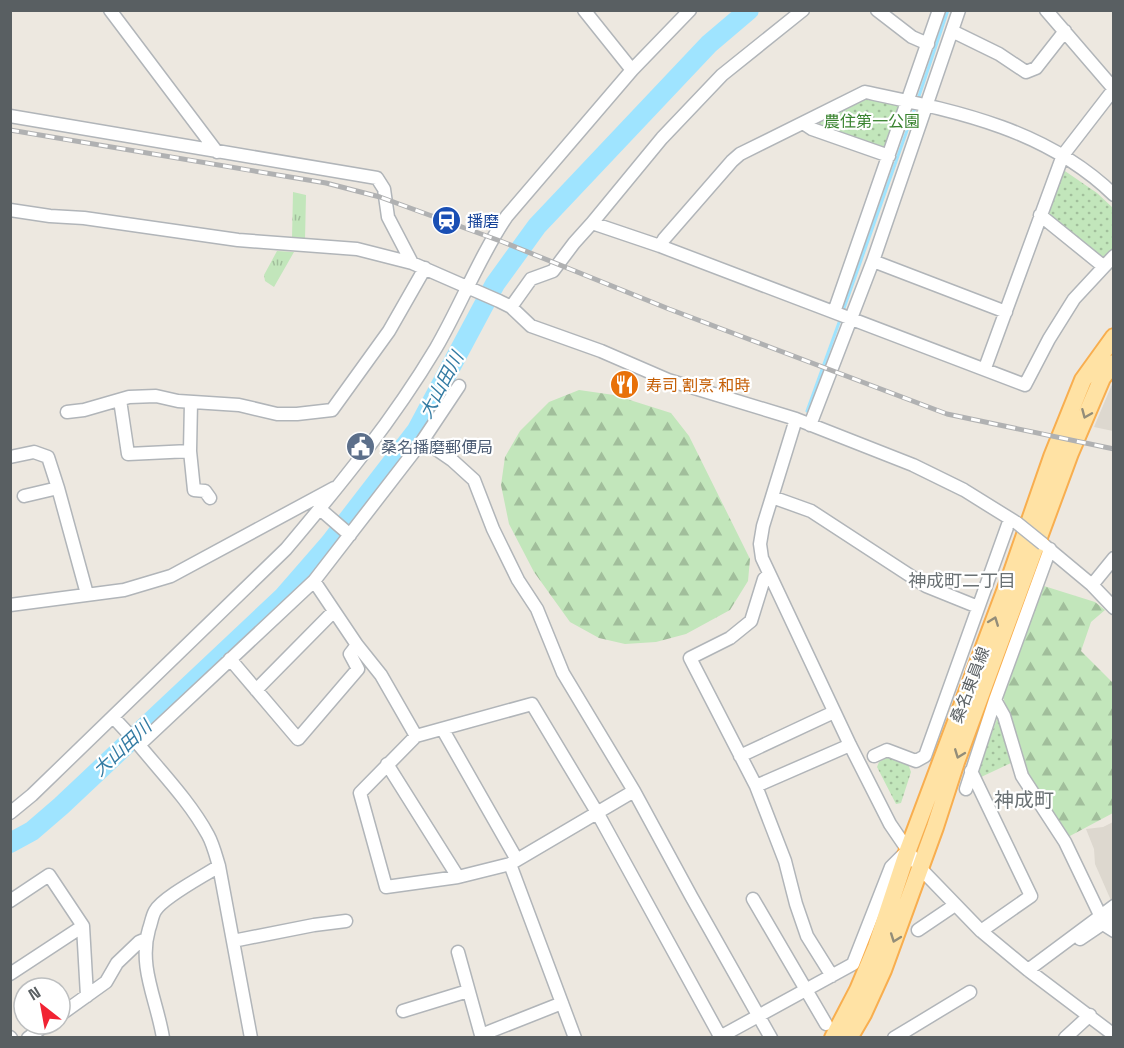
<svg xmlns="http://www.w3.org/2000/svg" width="1124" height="1048" font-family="'Space Grotesk','Noto Sans JP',sans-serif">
<defs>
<pattern id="grass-tufts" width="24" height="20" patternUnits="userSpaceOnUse" patternTransform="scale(1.5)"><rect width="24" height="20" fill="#c2e6bb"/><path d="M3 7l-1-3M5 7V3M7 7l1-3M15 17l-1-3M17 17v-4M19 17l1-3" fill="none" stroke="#a1be9b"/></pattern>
<pattern id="forest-firs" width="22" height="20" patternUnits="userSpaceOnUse" patternTransform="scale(1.5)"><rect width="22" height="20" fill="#c2e6bb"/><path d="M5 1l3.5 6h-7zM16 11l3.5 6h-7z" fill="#a1be9b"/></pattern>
<pattern id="park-dots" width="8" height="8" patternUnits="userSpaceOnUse" patternTransform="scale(1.5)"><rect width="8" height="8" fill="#c2e6bb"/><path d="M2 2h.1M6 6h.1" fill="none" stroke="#a1be9b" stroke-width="1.8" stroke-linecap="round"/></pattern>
</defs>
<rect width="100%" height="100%" fill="#ede8e0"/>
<path fill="#ddd8cf" d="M1113,382L1114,431H1113L1094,427Z
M1113,822V905L1095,864L1094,849L1086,829L1103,827Z"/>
<path fill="url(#grass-tufts)" d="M293,192L306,195L305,240L292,238Z
M277,251L294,252L274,287L265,281L264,275Z"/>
<path fill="url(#forest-firs)" d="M579,390L614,395L671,413L689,436L750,559L748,581L730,610L686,634L656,642L625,644L599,638L570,622L534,572L509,524L501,485L505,457L520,431L549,402Z
M1044,586L1095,602L1105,610L1091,622L1081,651L1113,683V813L1068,837L1028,774L1003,697Z"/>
<path fill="url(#park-dots)" d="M863,96L899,104L902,111L891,145L884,147L820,126L819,121Z
M1062,169L1097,193L1113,208V249L1105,257L1100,256L1050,215L1048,211Z
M997,719L1000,720L1013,762L979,778L977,772Z
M888,757L908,764L911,772L901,803L896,804L877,767L879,762Z"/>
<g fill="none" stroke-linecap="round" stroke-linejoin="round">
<path stroke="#9fe4ff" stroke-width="3" d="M918,99L948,10
M843,311L915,108
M807,411L841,317"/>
<path stroke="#9fe4ff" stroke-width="20" d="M10,843L32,831L61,806L283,597L330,543L417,430L495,284L537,226L709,44L749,10"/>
<defs>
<path id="minor" d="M110,10L217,152
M584,10L632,70
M877,10L912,37L928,44
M952,31L999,54L1026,72L1036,68L1065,31
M10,116L377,178L384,189L388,217L412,263
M803,123L812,129L889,156
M10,210L50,216L84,218L238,240L357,249L412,263L499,301L511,307L531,326L601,351L668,380L796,419L913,465L964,490L1017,523
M1040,215L1103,266
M592,223L660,246L1025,385L1049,339L1074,299L1114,256
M660,246L664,239L732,161L740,154L865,92C955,111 1045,128 1114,195
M873,261L1006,312
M511,307L531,279L553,271L574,243L592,223L662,138L722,75L803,10
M834,312L939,10
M985,368L1063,155L1114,89L1046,10
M120,400L128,454L190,451
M191,402L190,451L194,490L205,491L210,498
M67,412L84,410L129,397L156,396L178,401L239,405L277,414H297L332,410L389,331L425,268
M796,419L763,526L760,544L762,558L850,745L890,824L920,868L981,931L1028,970L1114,1035
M810,425L873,261L959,10
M423,440L452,460L474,480L493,529L518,580L537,609L563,673L634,791L691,896L771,1038
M10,457L34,452L48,457L58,488
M24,496L58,488L87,594
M772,497L811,511L926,586L978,607
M320,509L350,535
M1044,545L1092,585L1114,608
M769,574L764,579L751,621L730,638L690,658L756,786L785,861L796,904L807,936L832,976
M314,581L357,645L381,675L416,736L532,704L598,814L721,1038
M1092,585L1114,558
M10,605L124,590L171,576L334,488
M230,659L298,739L358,669L350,654L357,645
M256,690L334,611
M995,700L1004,716L1022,776L1065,842L1100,915
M113,717L139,745L314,581L423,440L459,386
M443,730L517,860
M416,736L360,793L386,887L458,877L510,864L634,791
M139,745C162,773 190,802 208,835C213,844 216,856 219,866L251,1038
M740,756L834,712
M874,756L887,750L916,761L925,756L1010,519
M387,764L458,877
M971,771L1031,896L981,931
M756,786L850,745
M966,789L995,700L1050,549
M10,813L32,795L286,549C340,485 393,420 436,348C461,305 479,257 507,216L632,70L690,10
M510,864L575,1038
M753,899L826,1024
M10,901L49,875L83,926L87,996
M1103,924L1114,931
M918,930L955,905
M1080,939L1114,916
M233,941L314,925L346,921
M458,952L481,1035
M1028,970L1114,906
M10,974L83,926
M403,1011L468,991
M60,1015L106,982L117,963L139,942L146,939
M10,1037L11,1038
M28,1038L47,1024
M163,1038C157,1000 138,967 149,929C151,924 152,916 155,911C163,897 204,876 219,866
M481,1038V1035L562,1003
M718,1038L853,964L891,867L905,853
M894,1038L970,992
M1065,1038L1090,1015"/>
<path id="major" d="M833,1038L858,990L876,947L908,850L1010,578L1052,457L1083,380L1114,337
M849,1038L863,1014L883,970L935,827L956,762L1070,453L1102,378L1114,363"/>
</defs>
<use href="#minor" stroke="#b1b5b9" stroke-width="15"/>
<use href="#major" stroke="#f8ae4f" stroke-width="20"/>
<use href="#minor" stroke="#fff" stroke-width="12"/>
<use href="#major" stroke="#ffe2a4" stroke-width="16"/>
<defs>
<path id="rail" d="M10,130L326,183L380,197L503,242L669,309L947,414L1114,449"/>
</defs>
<use href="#rail" stroke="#b0b1b2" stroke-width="5"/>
<use href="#rail" stroke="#fff" stroke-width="3" stroke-dasharray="9" stroke-linecap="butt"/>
<defs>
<path id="minor-bridge" d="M1017,523L1043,544"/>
</defs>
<use href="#minor-bridge" stroke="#b1b5b9" stroke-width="15" stroke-linecap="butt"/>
<use href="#minor-bridge" stroke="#fff" stroke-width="12"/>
</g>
<defs><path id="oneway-chevron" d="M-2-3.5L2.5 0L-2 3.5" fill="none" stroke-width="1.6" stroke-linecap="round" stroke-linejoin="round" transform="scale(1.5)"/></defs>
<g stroke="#938d79">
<use href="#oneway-chevron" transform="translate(1086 414) rotate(113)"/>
<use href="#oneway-chevron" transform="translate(994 621) rotate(-69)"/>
<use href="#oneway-chevron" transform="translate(959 754) rotate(111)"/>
<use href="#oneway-chevron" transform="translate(895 938) rotate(110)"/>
</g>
<defs>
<symbol id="station-disc" viewBox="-11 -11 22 22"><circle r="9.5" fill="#1a4fb4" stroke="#fff"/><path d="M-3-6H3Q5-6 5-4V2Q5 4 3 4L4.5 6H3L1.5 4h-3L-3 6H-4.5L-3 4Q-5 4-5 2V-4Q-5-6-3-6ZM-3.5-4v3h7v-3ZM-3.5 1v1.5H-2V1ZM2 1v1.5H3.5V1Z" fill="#fff"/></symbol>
<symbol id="restaurant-disc" viewBox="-11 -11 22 22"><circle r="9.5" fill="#e8710a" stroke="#fff"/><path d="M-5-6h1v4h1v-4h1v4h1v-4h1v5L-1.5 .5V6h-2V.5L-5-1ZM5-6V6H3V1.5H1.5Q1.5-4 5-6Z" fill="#fff"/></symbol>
<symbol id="civic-disc" viewBox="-11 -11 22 22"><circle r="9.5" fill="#5c6f8a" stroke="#fff"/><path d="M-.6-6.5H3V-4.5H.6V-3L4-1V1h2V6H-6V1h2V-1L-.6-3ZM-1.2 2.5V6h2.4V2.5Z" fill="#fff"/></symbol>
</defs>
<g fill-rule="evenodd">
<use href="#station-disc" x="430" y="204" width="33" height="33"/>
<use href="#restaurant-disc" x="608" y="368" width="33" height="33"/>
<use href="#civic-disc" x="344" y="430" width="33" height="33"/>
</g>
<g text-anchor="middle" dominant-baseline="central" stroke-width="4.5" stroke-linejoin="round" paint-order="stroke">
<g font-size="16" fill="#39832f" stroke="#fff">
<text x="872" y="121">農住第一公園</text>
</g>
<g font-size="16" fill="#164399" stroke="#fff" text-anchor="start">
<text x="467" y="221">播磨</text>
</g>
<g font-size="16" fill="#c56008" stroke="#fff" text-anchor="start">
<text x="646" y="385">寿司 割烹 和時</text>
</g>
<g font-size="16" fill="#4e5e75" stroke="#fff" text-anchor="start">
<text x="381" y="447">桑名播磨郵便局</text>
</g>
<g font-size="16" fill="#595f62" stroke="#fff">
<text transform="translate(970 685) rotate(-69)">桑名東員線</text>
</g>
<g font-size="18" font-style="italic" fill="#337ba3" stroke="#fff">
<text transform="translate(441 385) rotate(-62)">大山田川</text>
<text transform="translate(122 748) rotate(-43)">大山田川</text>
</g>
<g font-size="18" fill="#6a7174" stroke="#fff">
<text x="962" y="580">神成町二丁目</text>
</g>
<g font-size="20" fill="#6a7174" stroke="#fff">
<text x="1024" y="800">神成町</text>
</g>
</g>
<rect width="1124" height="1048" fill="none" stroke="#595f62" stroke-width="24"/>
<g transform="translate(42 1006) rotate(329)"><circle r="28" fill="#ffffff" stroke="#bdbfc0" stroke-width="1.5"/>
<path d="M0-4.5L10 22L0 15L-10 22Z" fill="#f12333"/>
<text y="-9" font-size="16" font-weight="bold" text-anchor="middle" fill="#595f62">N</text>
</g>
</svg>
